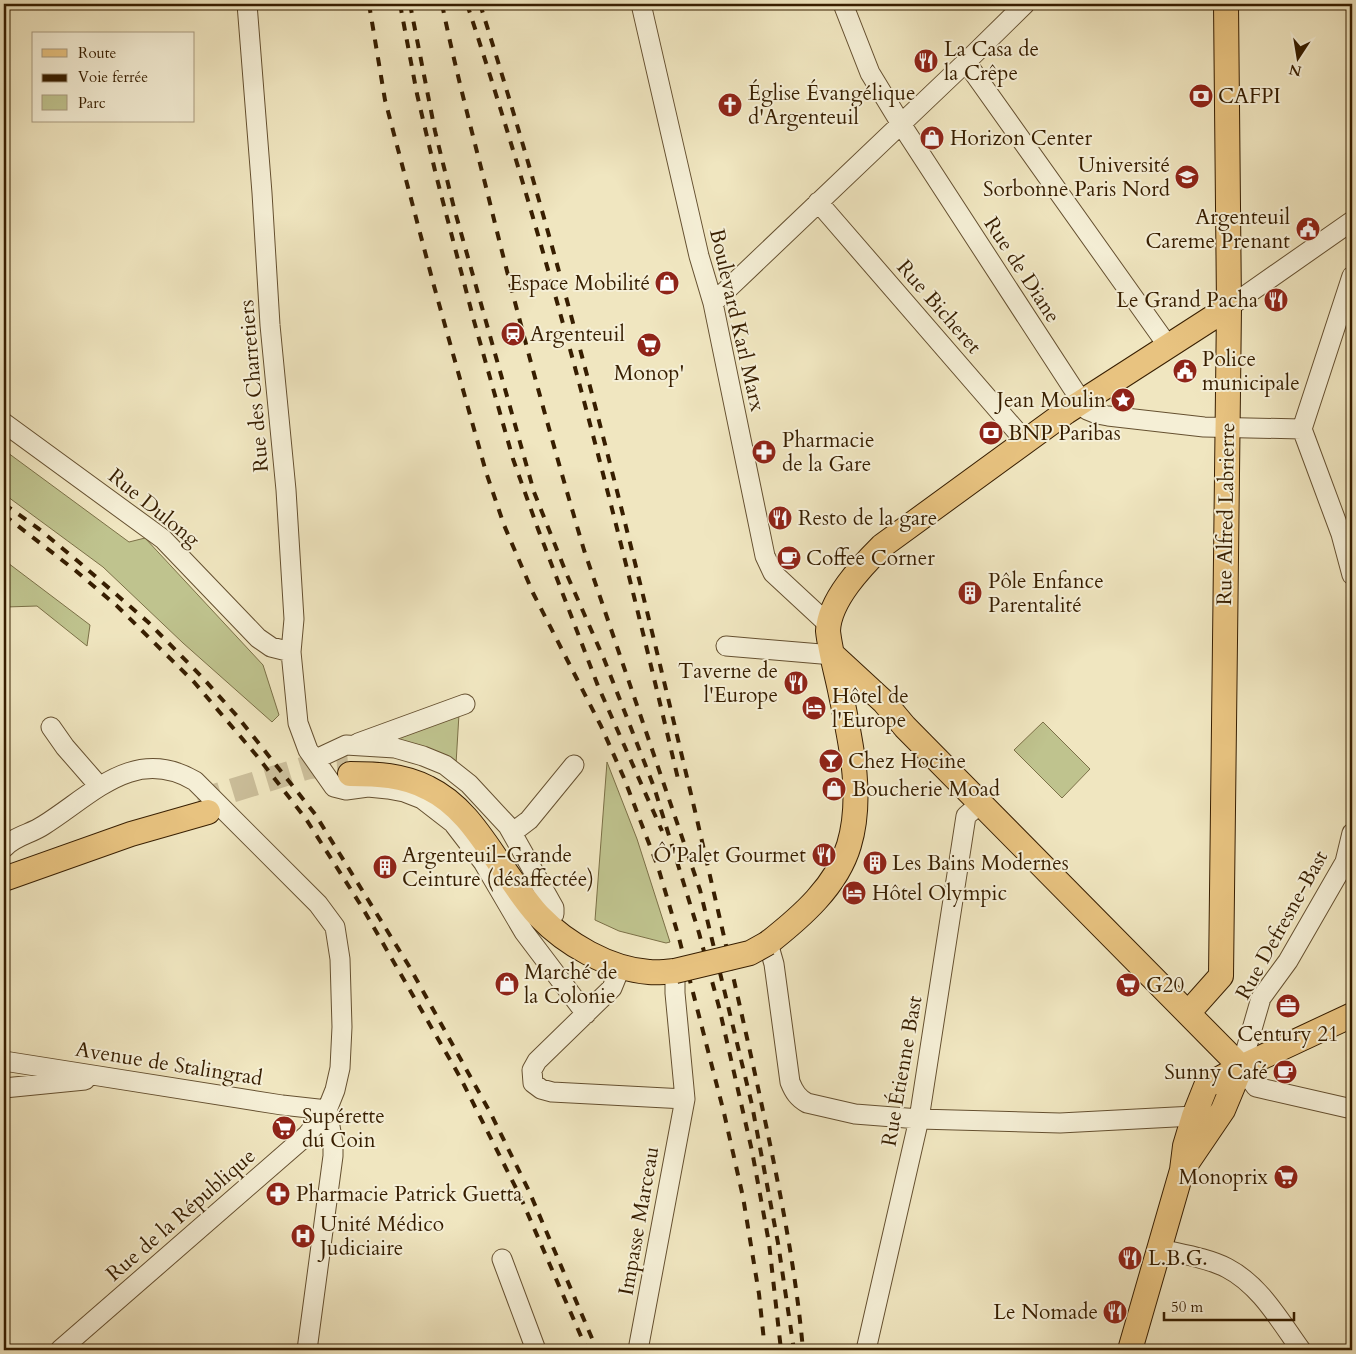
<svg xmlns="http://www.w3.org/2000/svg" width="1356" height="1354" font-family="Cardo,serif">
<rect width="100%" height="100%" fill="#f0e6c0"/>
<filter id="stains"><feTurbulence type="fractalNoise" baseFrequency=".004" numOctaves="4"/><feColorMatrix values="0 0 0 0 .2 0 0 0 0 .09 0 0 0 0 .02 0 0 0 .5 -.17"/></filter>
<radialGradient id="worn" r=".72"><stop offset=".6" stop-color="#630" stop-opacity="0"/><stop offset="1" stop-color="#630" stop-opacity=".3"/></radialGradient>
<path fill="#bfc38e" stroke="#7b7047" d="M4,450L129,542L145,538L263,665L279,715L272,722L183,643L103,567L4,494Z
M4,560L90,625L87,646L37,606L6,607L4,601Z
M459,714L456,764L397,740L398,735Z
M1043,722L1090,769L1062,798L1014,750Z
M607,762L637,839L670,942L666,943L619,931L595,920Z"/>
<g fill="none" stroke-linecap="round" stroke-linejoin="round">
<path stroke="#cbbe9a" stroke-width="24" stroke-dasharray="24 12" stroke-linecap="butt" d="M198,801L309,767L348,764"/>
<defs>
<path id="minor" d="M247,4L262,193L270,325L286,490L294,619L291,652L298,723L308,750L334,787L346,790L368,787L388,789L404,792L422,799L453,823L483,862L524,932L586,1014
M641,4L699,256L713,303L765,556L773,573L828,624
M843,4L870,73L901,124L1087,410L1097,414L1108,416L1204,427L1302,429
M966,62L1168,346
M818,202L1025,441
M1352,276L1302,429L1341,534L1352,575
M713,303L966,62L1025,4
M1229,307L1352,221
M4,423L163,539L258,638L271,647L291,652
M726,646L833,655
M51,727L65,747L99,786
M358,743L465,704
M316,759L346,745L395,748L423,756L445,765L469,784L508,826L554,908V914L550,918
M512,833L529,820L574,765
M1352,833L1345,862L1288,961L1261,998L1241,1067L1256,1087L1352,1109
M4,848C14,836 31,834 44,825C92,795 134,745 195,781L318,904L335,927L340,959L342,1027L340,1068L335,1090L327,1110L307,1135L60,1350
M768,943L774,964L790,1082C794,1092 798,1098 807,1103L855,1114L919,1119L1060,1123L1194,1116
M621,966L612,988L537,1061L532,1070L533,1083L541,1089L552,1092L685,1099L675,993V971
M4,1061L282,1105L327,1110
M4,1088L85,1080
M1160,1249C1181,1254 1208,1258 1227,1268C1260,1285 1280,1321 1301,1350
M502,1259L536,1350
M307,1350L333,1156V1143L327,1110
M638,1350L685,1099
M866,1350L919,1119L966,816L981,803"/>
<path id="major" d="M833,655L884,702L905,727L1241,1067
M350,774C377,774 403,775 428,788C461,804 480,835 500,864C513,881 524,900 539,916C566,944 609,969 649,972C657,973 666,972 675,971
M4,879L131,834L208,812
M768,943C801,917 837,886 849,845C864,795 850,739 840,690C836,671 830,650 828,631C829,600 862,566 882,546L1066,412L1229,307
M1189,1012L1221,976L1229,307L1226,4
M1187,1163L1223,1110L1241,1067
M1130,1350L1182,1170L1185,1146L1194,1116L1206,1086L1241,1067L1352,1015"/>
</defs>
<use href="#minor" stroke="#655030" stroke-width="21"/>
<use href="#major" stroke="#371e00" stroke-width="26"/>
<use href="#minor" stroke="#f5efd6" stroke-width="19"/>
<use href="#major" stroke="#e8c380" stroke-width="24"/>
<path stroke="#371e00" stroke-width="4" stroke-dasharray="9 9" stroke-linecap="butt" d="M369,4L385,100L434,286L486,472L504,525L533,593L601,726L624,778L658,867L679,938L724,1113L743,1197L759,1294L765,1350
M400,4L417,94L436,175L474,321L513,459L538,529L598,686L662,831
M410,4L435,131L454,208L534,492L567,575L604,659L654,787L699,933L719,1007L752,1151L769,1243L781,1350
M442,4C455,68 472,132 488,195C517,314 549,432 584,550L700,890L752,1105L778,1243L794,1350
M467,4C551,259 617,521 679,783
M480,4C564,269 631,541 695,811C716,902 737,992 757,1083C776,1171 795,1260 803,1350
M4,504L39,529L80,563L148,622L202,677L237,716L315,814L409,966L491,1114L529,1191L597,1350
M4,515L76,571L118,607L194,682L257,756L306,819L362,907L460,1077L520,1196L587,1350"/>
<defs>
<path id="major-bridge" d="M675,971L750,953L768,943"/>
</defs>
<use href="#major-bridge" stroke="#371e00" stroke-width="26" stroke-linecap="butt"/>
<use href="#major-bridge" stroke="#e8c380" stroke-width="24"/>
</g>
<defs>
<symbol id="restaurant-disc" viewBox="-11 -11 22 22"><circle r="9.5" fill="#8f2418" stroke="#f5efd6"/><path d="M-5-6h1v4h1v-4h1v4h1v-4h1v5L-1.5 .5V6h-2V.5L-5-1ZM5-6V6H3V1.5H1.5Q1.5-4 5-6Z" fill="#fff"/></symbol>
<symbol id="bank-disc" viewBox="-11 -11 22 22"><circle r="9.5" fill="#8f2418" stroke="#f5efd6"/><path d="M-6-4H6V4H-6ZM0-2.3a2.3 2.3 0 1 0 0 4.6a2.3 2.3 0 1 0 0-4.6Z" fill="#fff"/></symbol>
<symbol id="church-disc" viewBox="-11 -11 22 22"><circle r="9.5" fill="#8f2418" stroke="#f5efd6"/><path d="M-1.2-6h2.4v3.5h3.3v2.4h-3.3V6h-2.4V-.1h-3.3v-2.4h3.3Z" fill="#fff"/></symbol>
<symbol id="shop-disc" viewBox="-11 -11 22 22"><circle r="9.5" fill="#8f2418" stroke="#f5efd6"/><path d="M-5-2.5h2.3a2.7 3.5 0 0 1 5.4 0H5L5.5 6h-11ZM-1.5-2.5h3a1.5 2.3 0 0 0-3 0Z" fill="#fff"/></symbol>
<symbol id="university-disc" viewBox="-11 -11 22 22"><circle r="9.5" fill="#8f2418" stroke="#f5efd6"/><path d="M0-5L7-2L0 1L-7-2ZM-4 1L0 2.5L4 1V4Q0 6-4 4Z" fill="#fff"/></symbol>
<symbol id="civic-disc" viewBox="-11 -11 22 22"><circle r="9.5" fill="#8f2418" stroke="#f5efd6"/><path d="M-.6-6.5H3V-4.5H.6V-3L4-1V1h2V6H-6V1h2V-1L-.6-3ZM-1.2 2.5V6h2.4V2.5Z" fill="#fff"/></symbol>
<symbol id="station-disc" viewBox="-11 -11 22 22"><circle r="9.5" fill="#8f2418" stroke="#f5efd6"/><path d="M-3-6H3Q5-6 5-4V2Q5 4 3 4L4.5 6H3L1.5 4h-3L-3 6H-4.5L-3 4Q-5 4-5 2V-4Q-5-6-3-6ZM-3.5-4v3h7v-3ZM-3.5 1v1.5H-2V1ZM2 1v1.5H3.5V1Z" fill="#fff"/></symbol>
<symbol id="supermarket-disc" viewBox="-11 -11 22 22"><circle r="9.5" fill="#8f2418" stroke="#f5efd6"/><path d="M-6-5.5h2.5l.6 2H6L4.5 2H-2.5L-4.4-4H-6ZM-1.5 3.2a1.3 1.3 0 1 0 .1 0ZM3 3.2a1.3 1.3 0 1 0 .1 0Z" fill="#fff"/></symbol>
<symbol id="sight-disc" viewBox="-11 -11 22 22"><circle r="9.5" fill="#8f2418" stroke="#f5efd6"/><path d="M0-6L1.8-2.2L6-1.7L2.9 1.2L3.7 5.4L0 3.3L-3.7 5.4L-2.9 1.2L-6-1.7L-1.8-2.2Z" fill="#fff"/></symbol>
<symbol id="pharmacy-disc" viewBox="-11 -11 22 22"><circle r="9.5" fill="#8f2418" stroke="#f5efd6"/><path d="M-2-6h4v4h4v4h-4v4h-4v-4h-4v-4h4Z" fill="#fff"/></symbol>
<symbol id="cafe-disc" viewBox="-11 -11 22 22"><circle r="9.5" fill="#8f2418" stroke="#f5efd6"/><path d="M-5.5-4.5H6V0H3Q3 3.5 0 3.5H-2.5Q-5.5 3.5-5.5 0ZM3-3.2v2h1.7v-2ZM-6 4.5H4V6H-6Z" fill="#fff"/></symbol>
<symbol id="building-disc" viewBox="-11 -11 22 22"><circle r="9.5" fill="#8f2418" stroke="#f5efd6"/><path d="M-4-6H4V6H1V3H-1V6H-4ZM-2.5-4.3h1.7v1.8h-1.7ZM.8-4.3h1.7v1.8H.8ZM-2.5-1h1.7V.8h-1.7ZM.8-1h1.7V.8H.8Z" fill="#fff"/></symbol>
<symbol id="hotel-disc" viewBox="-11 -11 22 22"><circle r="9.5" fill="#8f2418" stroke="#f5efd6"/><path d="M-6-4.5h1.5V1H6V5H4.5V3h-9V5H-6ZM-4 0a1.8 1.8 0 1 1 3.6 0ZM.5 0V-2.5h3Q6-2.5 6 0Z" fill="#fff"/></symbol>
<symbol id="bar-disc" viewBox="-11 -11 22 22"><circle r="9.5" fill="#8f2418" stroke="#f5efd6"/><path d="M-6-5H6L.8 .8V4.5H3.5V6h-7V4.5H-.8V.8Z" fill="#fff"/></symbol>
<symbol id="office-disc" viewBox="-11 -11 22 22"><circle r="9.5" fill="#8f2418" stroke="#f5efd6"/><path d="M-6-3h4V-5.5h4V-3h4V5H-6ZM-1-4.5V-3h2v-1.5ZM-6 0V1H6V0Z" fill="#fff"/></symbol>
<symbol id="hospital-disc" viewBox="-11 -11 22 22"><circle r="9.5" fill="#8f2418" stroke="#f5efd6"/><path d="M-5-5h3v3.5h4V-5h3V5h-3V1.5h-4V5h-3Z" fill="#fff"/></symbol>
</defs>
<g fill-rule="evenodd">
<use href="#restaurant-disc" x="912" y="47" width="28" height="28"/>
<use href="#bank-disc" x="1187" y="82" width="28" height="28"/>
<use href="#church-disc" x="716" y="91" width="28" height="28"/>
<use href="#shop-disc" x="918" y="124" width="28" height="28"/>
<use href="#university-disc" x="1173" y="163" width="28" height="28"/>
<use href="#civic-disc" x="1294" y="215" width="28" height="28"/>
<use href="#shop-disc" x="653" y="269" width="28" height="28"/>
<use href="#restaurant-disc" x="1262" y="286" width="28" height="28"/>
<use href="#station-disc" x="499" y="320" width="28" height="28"/>
<use href="#supermarket-disc" x="635" y="331" width="28" height="28"/>
<use href="#civic-disc" x="1171" y="357" width="28" height="28"/>
<use href="#sight-disc" x="1109" y="386" width="28" height="28"/>
<use href="#bank-disc" x="977" y="419" width="28" height="28"/>
<use href="#pharmacy-disc" x="750" y="438" width="28" height="28"/>
<use href="#restaurant-disc" x="766" y="504" width="28" height="28"/>
<use href="#cafe-disc" x="775" y="544" width="28" height="28"/>
<use href="#building-disc" x="956" y="579" width="28" height="28"/>
<use href="#restaurant-disc" x="782" y="669" width="28" height="28"/>
<use href="#hotel-disc" x="800" y="694" width="28" height="28"/>
<use href="#bar-disc" x="817" y="747" width="28" height="28"/>
<use href="#shop-disc" x="820" y="775" width="28" height="28"/>
<use href="#restaurant-disc" x="810" y="841" width="28" height="28"/>
<use href="#building-disc" x="861" y="849" width="28" height="28"/>
<use href="#building-disc" x="371" y="853" width="28" height="28"/>
<use href="#hotel-disc" x="840" y="879" width="28" height="28"/>
<use href="#shop-disc" x="493" y="970" width="28" height="28"/>
<use href="#supermarket-disc" x="1114" y="971" width="28" height="28"/>
<use href="#office-disc" x="1274" y="992" width="28" height="28"/>
<use href="#cafe-disc" x="1271" y="1058" width="28" height="28"/>
<use href="#supermarket-disc" x="270" y="1114" width="28" height="28"/>
<use href="#supermarket-disc" x="1272" y="1163" width="28" height="28"/>
<use href="#pharmacy-disc" x="264" y="1180" width="28" height="28"/>
<use href="#hospital-disc" x="289" y="1222" width="28" height="28"/>
<use href="#restaurant-disc" x="1116" y="1244" width="28" height="28"/>
<use href="#restaurant-disc" x="1101" y="1298" width="28" height="28"/>
</g>
<g text-anchor="middle" dominant-baseline="central" stroke-width="4" stroke-linejoin="round" paint-order="stroke">
<g font-size="21" fill="#371e00" stroke="#f5efd6" text-anchor="start">
<text x="944" y="49">La Casa de<tspan x="944" dy="24">la Crêpe</tspan></text>
<text x="748" y="93">Église Évangélique<tspan x="748" dy="24">d'Argenteuil</tspan></text>
<text x="1218" y="96">CAFPI</text>
<text x="950" y="138">Horizon Center</text>
<text x="1170" y="165" text-anchor="end">Université<tspan x="1170" dy="24">Sorbonne Paris Nord</tspan></text>
<text x="1290" y="217" text-anchor="end">Argenteuil<tspan x="1290" dy="24">Careme Prenant</tspan></text>
<text x="650" y="283" text-anchor="end">Espace Mobilité</text>
<text x="1258" y="300" text-anchor="end">Le Grand Pacha</text>
<text x="530" y="334">Argenteuil</text>
<text x="1202" y="359">Police<tspan x="1202" dy="24">municipale</tspan></text>
<text x="649" y="373" text-anchor="middle">Monop'</text>
<text x="1106" y="400" text-anchor="end">Jean Moulin</text>
<text x="1008" y="433">BNP Paribas</text>
<text x="782" y="440">Pharmacie<tspan x="782" dy="24">de la Gare</tspan></text>
<text x="798" y="518">Resto de la gare</text>
<text x="806" y="558">Coffee Corner</text>
<text x="988" y="581">Pôle Enfance<tspan x="988" dy="24">Parentalité</tspan></text>
<text x="778" y="671" text-anchor="end">Taverne de<tspan x="778" dy="24">l'Europe</tspan></text>
<text x="832" y="696">Hôtel de<tspan x="832" dy="24">l'Europe</tspan></text>
<text x="848" y="761">Chez Hocine</text>
<text x="852" y="789">Boucherie Moad</text>
<text x="402" y="855">Argenteuil-Grande<tspan x="402" dy="24">Ceinture (désaffectée)</tspan></text>
<text x="806" y="855" text-anchor="end">Ô'Palet Gourmet</text>
<text x="892" y="863">Les Bains Modernes</text>
<text x="872" y="893">Hôtel Olympic</text>
<text x="524" y="972">Marché de<tspan x="524" dy="24">la Colonie</tspan></text>
<text x="1146" y="985">G20</text>
<text x="1288" y="1034" text-anchor="middle">Century 21</text>
<text x="1268" y="1072" text-anchor="end">Sunny Café</text>
<text x="302" y="1116">Supérette<tspan x="302" dy="24">du Coin</tspan></text>
<text x="1268" y="1177" text-anchor="end">Monoprix</text>
<text x="296" y="1194">Pharmacie Patrick Guetta</text>
<text x="320" y="1224">Unité Médico<tspan x="320" dy="24">Judiciaire</tspan></text>
<text x="1148" y="1258">L.B.G.</text>
<text x="1098" y="1312" text-anchor="end">Le Nomade</text>
</g>
<g font-size="21" fill="#371e00" stroke="#f5efd6">
<text transform="translate(1022 270) rotate(57)">Rue de Diane</text>
<text transform="translate(939 307) rotate(49)">Rue Bicheret</text>
<text transform="translate(737 320) rotate(77)">Boulevard Karl Marx</text>
<text transform="translate(254 386) rotate(-95)">Rue des Charretiers</text>
<text transform="translate(154 508) rotate(39)">Rue Dulong</text>
<text transform="translate(1226 514) rotate(-89)">Rue Alfred Labrierre</text>
<text transform="translate(1282 925) rotate(-61)">Rue Defresne-Bast</text>
<text transform="translate(169 1064) rotate(9)">Avenue de Stalingrad</text>
<text transform="translate(902 1071) rotate(-80)">Rue Étienne Bast</text>
<text transform="translate(181 1215) rotate(-41)">Rue de la République</text>
<text transform="translate(639 1221) rotate(-80)">Impasse Marceau</text>
</g>
</g>
<rect width="1356" height="1354" fill="none" stroke="#f0e6c0" stroke-width="20"/>
<rect x="5" y="5" width="1346" height="1344" fill="none" stroke="#371e00" stroke-width="2.5"/>
<rect x="10" y="10" width="1336" height="1334" fill="none" stroke="#371e00"/>
<rect x="32" y="32" width="162" height="90" fill="#f5efd6" stroke="#a99b80"/>
<rect x="42" y="49" width="25" height="8" fill="#e8c380" stroke="#a99b80"/>
<text x="78" y="58" font-size="15" fill="#371e00">Route</text>
<rect x="42" y="74" width="25" height="8" fill="#371e00" stroke="#a99b80"/>
<text x="78" y="82" font-size="15" fill="#371e00">Voie ferrée</text>
<rect x="42" y="95" width="25" height="15" fill="#bfc38e" stroke="#a99b80"/>
<text x="78" y="108" font-size="15" fill="#371e00">Parc</text>
<g transform="translate(1298 58) rotate(192)" stroke="#f5efd6" stroke-width="4" paint-order="stroke">
<path d="M0-4L9 19L0 12L-9 19Z" fill="#371e00"/>
<text y="-8" font-size="14" font-weight="bold" text-anchor="middle" fill="#371e00">N</text>
</g>
<path d="M1164 1312v8h130v-8" fill="none" stroke="#371e00" stroke-width="2.5"/>
<text x="1171" y="1312" font-size="15" fill="#371e00" stroke="#f5efd6" stroke-width="4" paint-order="stroke">50 m</text>
<rect width="100%" height="100%" filter="url(#stains)"/>
<rect width="100%" height="100%" fill="url(#worn)"/>
</svg>
